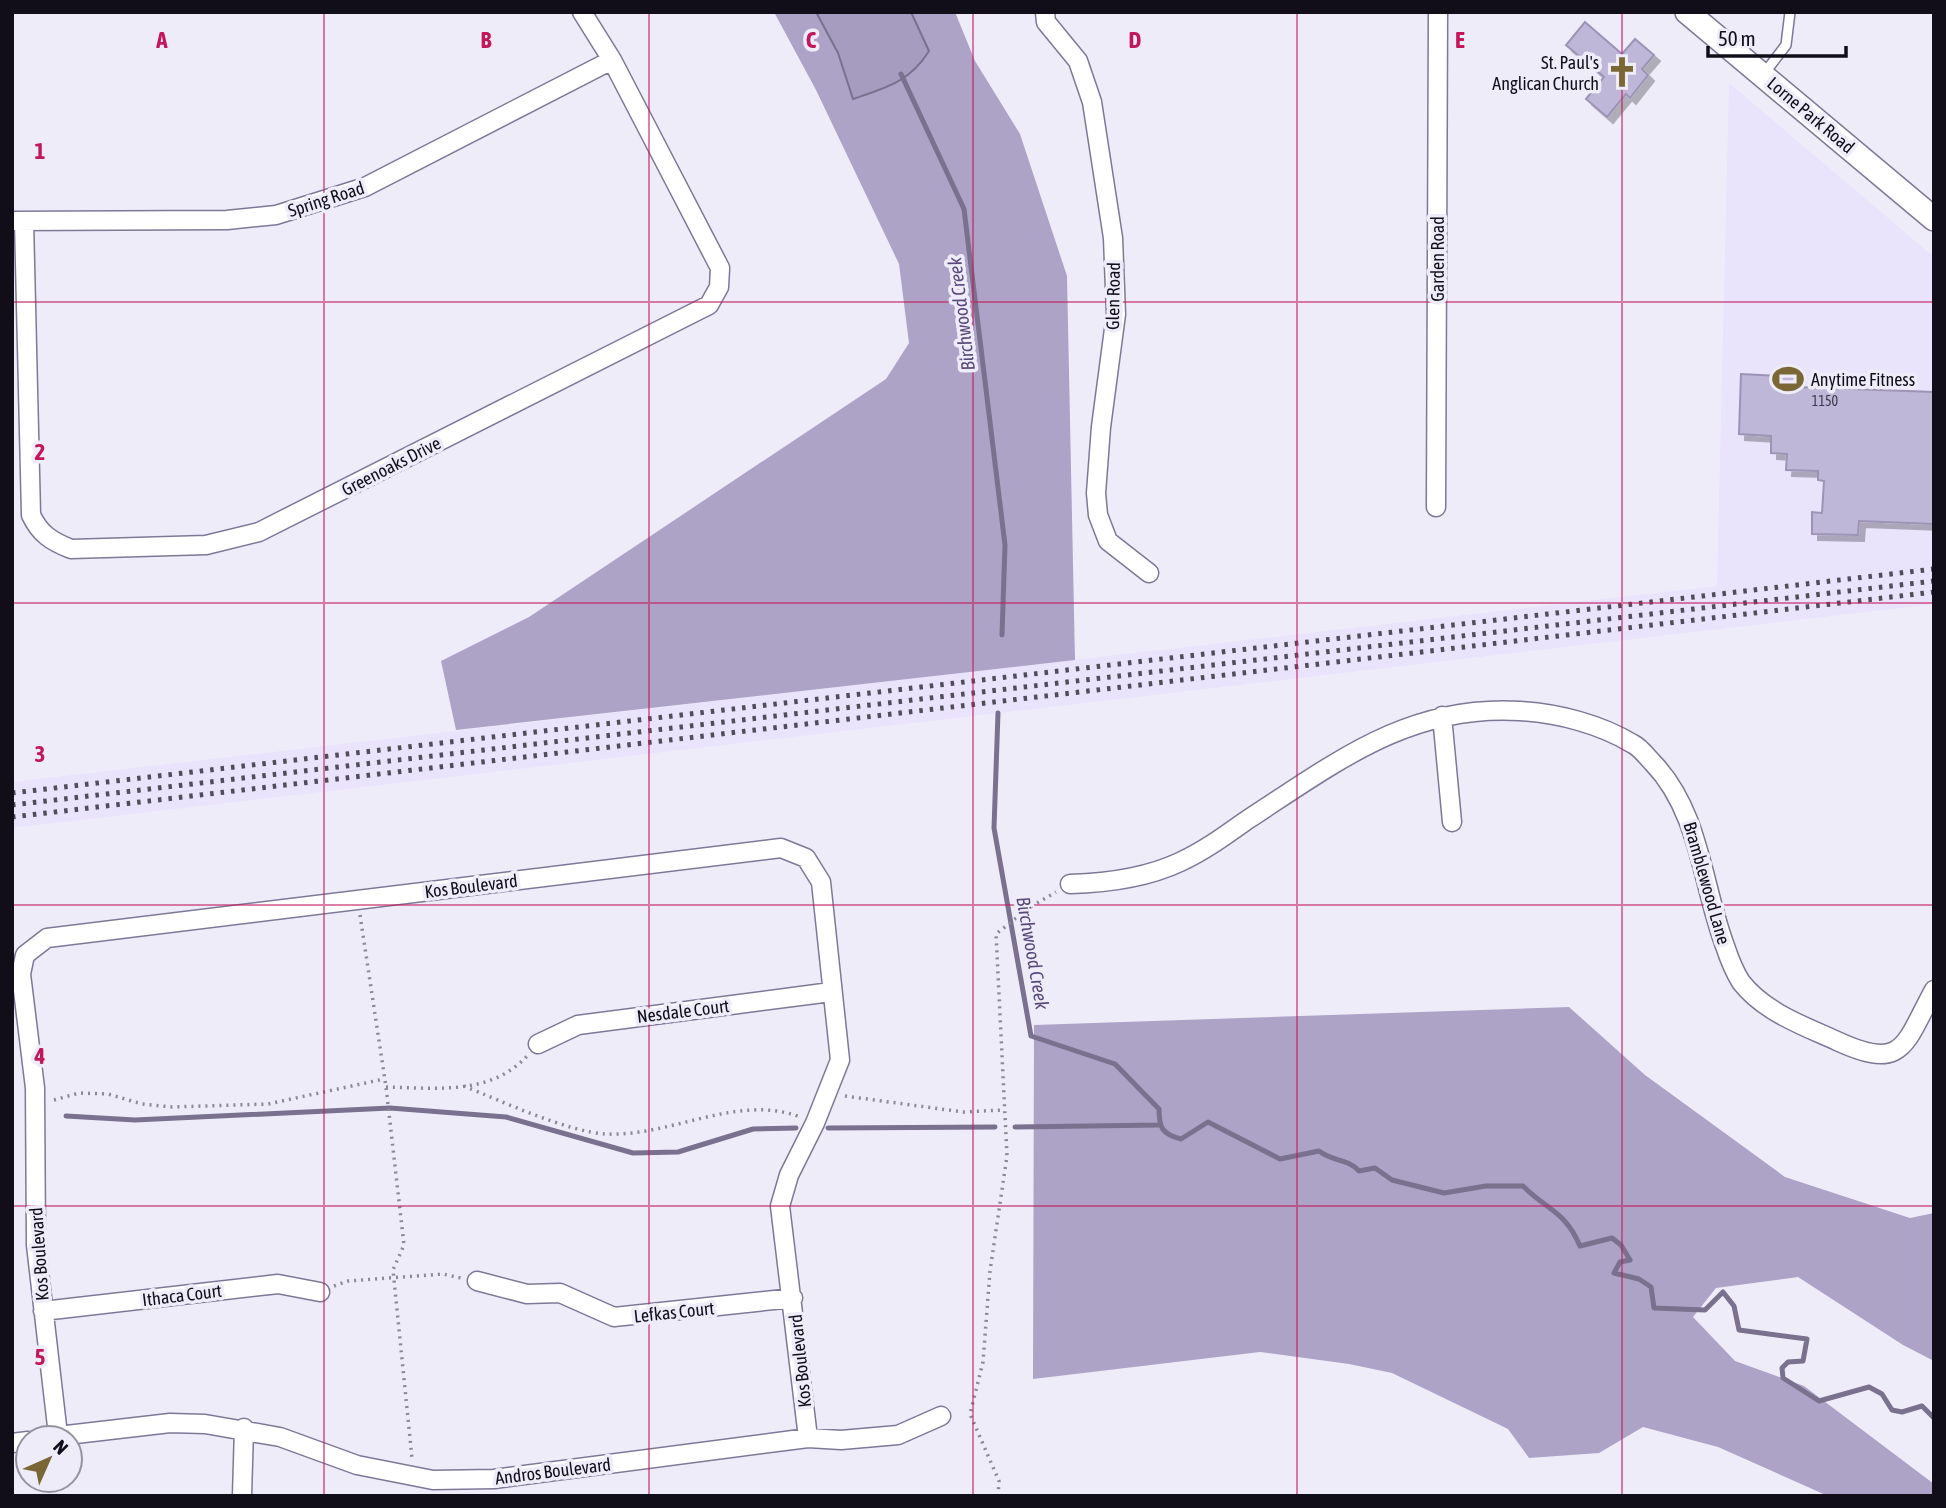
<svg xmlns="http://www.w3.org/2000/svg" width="1946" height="1508" font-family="'Asap Condensed',sans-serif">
<defs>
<filter id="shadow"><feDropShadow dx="6" dy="6" stdDeviation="0" flood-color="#0004"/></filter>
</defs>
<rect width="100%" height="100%" fill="#efecfa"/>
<path fill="#e9e3fc" d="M1729,83L1934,257V604L12,828V782L1717,586Z"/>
<path fill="#ada3c7" d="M774,12H955L975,61L1020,134L1067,276L1075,660L456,730L441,661L529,617L886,379L909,343L899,264L816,90Z
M1569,1007L1645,1075L1785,1177L1910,1218L1934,1213V1361L1903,1345L1798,1277L1716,1288L1693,1317L1735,1361L1804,1386L1934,1484V1496H1828L1718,1447L1643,1427L1599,1453L1529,1458L1508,1429L1392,1373L1349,1364L1260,1352L1033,1379L1034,1025Z"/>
<path fill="#a69cbf" stroke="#79718d" stroke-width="2" d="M816,12H911L929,51C910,82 885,88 853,99L838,53Z"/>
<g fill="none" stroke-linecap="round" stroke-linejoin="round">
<path stroke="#79718d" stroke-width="5" d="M901,74L964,209L1005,545L1002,635
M998,713L994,828L1031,1036L1115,1064L1159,1109C1159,1128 1162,1134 1181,1139L1208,1122L1280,1159L1319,1151C1333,1162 1347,1158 1359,1171L1375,1168L1392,1180L1444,1193L1486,1186H1523C1548,1211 1565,1211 1580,1246L1612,1238L1621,1245L1630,1260L1620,1262L1614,1273L1639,1279L1651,1287L1654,1308L1705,1310L1723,1292L1734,1306L1739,1330L1807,1339L1803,1361L1788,1362L1782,1368L1783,1378L1819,1401L1869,1387L1882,1394L1892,1410L1902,1412L1922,1406L1934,1418
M66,1116L135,1120L390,1108L506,1117L633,1153L678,1152L753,1129L796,1128
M1015,1127L1159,1125
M828,1128L995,1127"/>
</g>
<path fill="#bfb7d8" stroke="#9d94b5" stroke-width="2" filter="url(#shadow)" d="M1585,22L1622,54L1635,39L1654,55L1642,69L1648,75L1630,98L1626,94L1607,117L1586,99L1604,77L1566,45Z
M1741,374L1798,377V387L1934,392V524L1859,521L1858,535L1812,534V512L1822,513L1824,481L1818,480V471L1786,470L1787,454L1771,453V436L1739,434Z"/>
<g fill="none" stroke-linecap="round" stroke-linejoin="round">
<defs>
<path id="service" d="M1763,75L1786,45L1790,12"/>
<path id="minor" d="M1045,12L1046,22L1078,61L1092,102L1113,238L1116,314L1101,427L1096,493L1098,515L1108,541L1149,573
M12,221L227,220L276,215L365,187L612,60
M24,221L31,515C40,534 51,541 71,549L206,545L259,532L709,305L719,287L720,268L612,60L582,12
M1436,507L1438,12
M1442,716L1452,822
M1070,884C1107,883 1146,878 1180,862C1204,851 1226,835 1247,820C1335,763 1409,704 1520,711C1557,713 1600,724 1633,744C1641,748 1647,757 1653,763C1700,812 1702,885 1725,946C1729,958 1734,971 1741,982C1764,1012 1804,1026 1837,1041C1904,1072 1904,1045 1934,990
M538,1044L578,1025L831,992
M477,1281L527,1294L560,1293L614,1317L793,1298
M43,1311L278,1284L320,1292
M58,1435L36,1245L35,1088L21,974L25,955L47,938L781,848L806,858L821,882L840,1060L815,1123L789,1175L780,1206L808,1438
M41,1438L170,1423L205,1424L280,1437L357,1465L433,1480L494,1479L808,1438L841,1440L898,1435L941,1416
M12,1443L28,1441
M242,1496L244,1428"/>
<path id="tertiary" d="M1687,12L1934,219"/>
</defs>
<use href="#service" stroke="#7f7796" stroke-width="12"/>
<use href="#minor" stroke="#7f7796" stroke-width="21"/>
<use href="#tertiary" stroke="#7f7796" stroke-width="26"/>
<path stroke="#8b8895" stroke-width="3.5" stroke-dasharray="2 5" stroke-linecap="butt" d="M360,915L386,1087L404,1245L393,1270L412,1458
M464,1086C501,1101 568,1132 606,1134C671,1137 738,1093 800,1117
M386,1087C436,1088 491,1096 528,1055
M845,1096L963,1112L1003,1110
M54,1100L79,1093L108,1094L142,1104L172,1107L268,1104L384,1079
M334,1286L348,1281L443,1274L461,1278
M998,1496L999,1481L970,1414L983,1362L990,1271L1007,1156L996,934L1030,907L1056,892"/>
<use href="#service" stroke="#fff" stroke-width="9"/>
<use href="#minor" stroke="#fff" stroke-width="18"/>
<use href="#tertiary" stroke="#fff" stroke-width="23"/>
<path stroke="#504d59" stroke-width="5" stroke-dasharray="3.5 7" stroke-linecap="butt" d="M12,793L1934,569
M12,805L1934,581
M12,817L1934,592"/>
</g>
<path fill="none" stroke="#c2185b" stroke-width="2" stroke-opacity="0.55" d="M324,12V1496M649,12V1496M973,12V1496M1297,12V1496M1622,12V1496M12,302H1934M12,603H1934M12,905H1934M12,1206H1934"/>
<defs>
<symbol id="church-bare" viewBox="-9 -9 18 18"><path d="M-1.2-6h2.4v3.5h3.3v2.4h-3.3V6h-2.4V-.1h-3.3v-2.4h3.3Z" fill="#7b6736" stroke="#efecfa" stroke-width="2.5" paint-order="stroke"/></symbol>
<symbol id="stadium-bare" viewBox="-9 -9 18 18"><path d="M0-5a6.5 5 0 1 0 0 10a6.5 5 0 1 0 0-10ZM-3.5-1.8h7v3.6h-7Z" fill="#7b6736" stroke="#efecfa" stroke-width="2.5" paint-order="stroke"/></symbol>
</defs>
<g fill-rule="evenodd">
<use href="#church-bare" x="1600" y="50" width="44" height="44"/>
<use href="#stadium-bare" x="1766" y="357" width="44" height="44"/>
</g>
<g text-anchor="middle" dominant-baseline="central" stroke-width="7" stroke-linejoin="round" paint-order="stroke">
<g font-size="14" fill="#3c3849">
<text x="1825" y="401">1150</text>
</g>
<g font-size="18" fill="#110e19" stroke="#efecfa" text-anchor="end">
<text x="1599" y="62">St. Paul's<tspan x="1599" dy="21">Anglican Church</tspan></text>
<text x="1811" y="379" text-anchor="start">Anytime Fitness</text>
</g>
<g font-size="18" fill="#110e19" stroke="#efecfa">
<text transform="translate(1811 115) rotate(40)">Lorne Park Road</text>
<text transform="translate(326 199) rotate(-18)">Spring Road</text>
<text transform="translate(1437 259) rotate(-90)">Garden Road</text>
<text transform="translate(1113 296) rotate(-89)">Glen Road</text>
<text transform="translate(391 466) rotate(-27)">Greenoaks Drive</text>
<text transform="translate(1707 883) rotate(74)">Bramblewood Lane</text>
<text transform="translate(471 886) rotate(-7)">Kos Boulevard</text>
<text transform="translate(683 1011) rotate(-7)">Nesdale Court</text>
<text transform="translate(39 1254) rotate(-94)">Kos Boulevard</text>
<text transform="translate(182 1295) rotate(-7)">Ithaca Court</text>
<text transform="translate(674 1312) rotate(-6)">Lefkas Court</text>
<text transform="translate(800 1361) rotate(-96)">Kos Boulevard</text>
<text transform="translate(553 1471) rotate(-7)">Andros Boulevard</text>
</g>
<g font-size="19" font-style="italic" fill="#59497b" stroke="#efecfa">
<text transform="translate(961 314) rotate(-97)">Birchwood Creek</text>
<text transform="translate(1033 953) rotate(80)">Birchwood Creek</text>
</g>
</g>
<g font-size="23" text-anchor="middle" font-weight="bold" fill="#c2185b" stroke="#efecfa" stroke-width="7" stroke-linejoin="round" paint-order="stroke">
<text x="162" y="48">A</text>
<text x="486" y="48">B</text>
<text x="811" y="48">C</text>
<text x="1135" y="48">D</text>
<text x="1460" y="48">E</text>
<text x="40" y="159">1</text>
<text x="40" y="460">2</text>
<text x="40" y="762">3</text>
<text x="40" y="1064">4</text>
<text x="40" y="1365">5</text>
</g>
<rect width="1946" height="1508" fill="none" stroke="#110e19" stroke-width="28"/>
<g transform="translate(49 1459) rotate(45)"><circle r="33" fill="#efecfa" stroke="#9693a0" stroke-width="2"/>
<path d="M0-5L12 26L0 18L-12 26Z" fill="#7b6736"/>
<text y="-10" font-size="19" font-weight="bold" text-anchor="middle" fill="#110e19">N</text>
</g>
<path d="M1708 46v10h138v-10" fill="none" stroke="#110e19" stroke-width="3.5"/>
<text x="1718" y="46" font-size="21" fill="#110e19" stroke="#efecfa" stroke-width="5" paint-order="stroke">50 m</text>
</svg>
